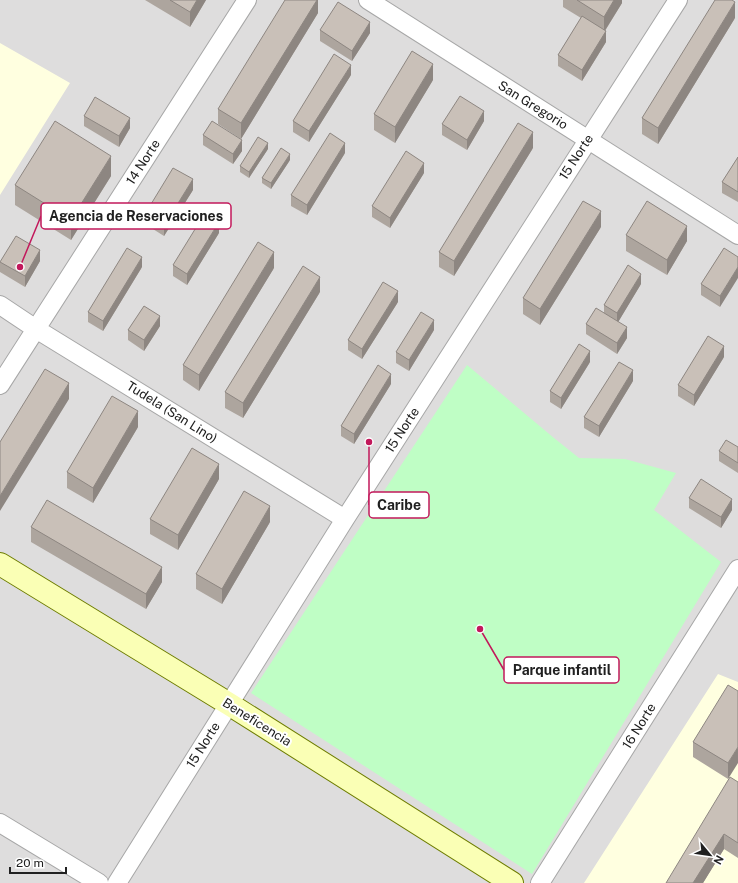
<svg xmlns="http://www.w3.org/2000/svg" width="738" height="883" font-family="'Public Sans',sans-serif">
<rect width="100%" height="100%" fill="#f1ede5"/>
<path fill="#dedddd" d="M0,0H738V883H0Z"/>
<path fill="#ffffe0" d="M0,43L70,83L0,195Z
M718,674L738,682V883H584Z"/>
<path fill="#bffec5" d="M467,365L554,438L579,458L625,459L676,473L654,510L721,562L532,874L251,693Z"/>
<g fill="none" stroke-linecap="round" stroke-linejoin="round">
<defs>
<path id="minor" d="M368,0L738,235
M0,305L36,329L345,519
M0,385L247,0
M0,823L99,883
M117,883L345,519L678,0
M540,883L738,569"/>
<path id="secondary" d="M0,564L229,704L512,883"/>
</defs>
<use href="#minor" stroke="#a7a7a7" stroke-width="20"/>
<use href="#secondary" stroke="#6e7d00" stroke-width="24"/>
<use href="#minor" stroke="#fff" stroke-width="18"/>
<use href="#secondary" stroke="#faffb5" stroke-width="22"/>
</g>
<path fill="#ada59e" d="M145,0H206L190,27Z
M318,0V13L241,139L218,124V109Z
M563,0H622V3L605,31L606,42L582,81L558,66V55L581,18L563,7Z
M735,18L658,144L642,134V118Z
M320,30L370,33L352,61L320,41Z
M351,75L309,142L293,132V121Z
M433,80L395,143L374,130V114Z
M84,116L130,128L119,147L84,126Z
M484,121L467,150L442,135V124Z
M203,135L242,151L233,164L203,145Z
M533,148L454,276L439,267V252Z
M268,149L249,178L240,172V166Z
M345,153L307,215L291,206V195Z
M738,157V202L722,193V182Z
M290,160L271,189L262,183V178Z
M424,173L390,228L372,217V206Z
M111,176L71,240L15,205V185Z
M193,190L164,236L145,224V214Z
M601,227L540,325L523,314V298Z
M219,233L187,285L173,276V265Z
M626,235L687,241L667,275L626,251Z
M724,248L720,307L701,295V284Z
M40,261L25,287L0,272V262Z
M142,267L103,331L88,322V312Z
M274,268L199,391L183,380V365Z
M641,284L618,322L627,338L617,354L586,334V324L604,313V305Z
M320,292L243,418L225,408V392Z
M398,302L362,359L348,350V340Z
M160,326L144,351L128,340V330Z
M434,330L409,371L396,363V352Z
M724,357L694,406L678,396V385Z
M590,362L561,409L550,402V391Z
M633,381L599,437L584,428V417Z
M391,384L354,444L341,436V426Z
M138,427L93,503L67,488V472Z
M738,447V473L719,461V451Z
M219,479L178,550L150,534V519Z
M689,498L732,510L721,528L689,508Z
M270,522L222,604L196,589V574Z
M31,527L162,582L146,609L31,542Z
M738,691L728,779L693,757V742Z
M738,782V858L724,849L703,883H666Z"/>
<path fill="#8d8681" d="M197,0H206L190,27V12Z
M317,0H318V13L241,139V123Z
M614,0H622V3L604,32V17Z
M735,2V18L658,144V128Z
M370,22V33L352,61V51Z
M606,31V42L582,81V70Z
M433,64V80L395,143V127Z
M351,65V75L309,142V131Z
M484,111V121L467,150V140Z
M130,118V128L119,147V136Z
M533,132V148L454,276V261Z
M242,140V151L233,164V154Z
M268,143V149L249,178V172Z
M345,143V153L307,215V205Z
M290,154V160L271,189V183Z
M111,156V176L71,240V220Z
M424,163V173L390,228V218Z
M193,179V190L164,236V226Z
M601,211V227L540,325V309Z
M219,222V233L187,285V274Z
M687,226V241L667,275V260Z
M40,250V261L25,287V276Z
M274,252V268L199,391V375Z
M142,257V267L103,331V321Z
M738,267V278L720,307V296Z
M641,274V284L617,324V313Z
M320,277V292L243,418V403Z
M398,291V302L362,359V349Z
M160,316V326L144,351V340Z
M434,320V330L409,371V360Z
M627,327V338L617,354V343Z
M724,346V357L694,406V395Z
M590,351V362L561,409V398Z
M633,370V381L599,437V426Z
M391,374V384L354,444V434Z
M69,383V399L0,511V496Z
M138,411V427L93,503V488Z
M219,464V479L178,550V535Z
M732,499V510L721,528V517Z
M270,506V522L222,604V589Z
M162,567V582L146,609V594Z
M738,747V763L728,779V763Z
M724,834V849L703,883H693Z"/>
<path fill="#c9c0b8" stroke="#8d8681" d="M170,0H197L190,12Z
M285,0H317L241,123L218,109Z
M577,0H614L604,17Z
M715,0H732L735,2L658,128L642,118Z
M338,2L370,22L352,51L320,30Z
M582,16L606,31L582,70L558,55Z
M412,51L433,64L395,127L374,114Z
M334,54L351,65L309,131L293,121Z
M460,96L484,111L467,140L442,124Z
M95,97L130,118L119,136L84,116Z
M55,121L111,156L71,220L15,185Z
M212,121L242,140L233,154L203,135Z
M518,123L533,132L454,261L439,252Z
M330,133L345,143L307,205L291,195Z
M258,137L268,143L249,172L240,166Z
M281,148L290,154L271,183L262,178Z
M406,151L424,163L390,218L372,206Z
M738,157V192L722,182Z
M173,168L193,179L164,226L145,214Z
M583,201L601,211L540,309L523,298Z
M647,201L687,226L667,260L626,235Z
M205,213L219,222L187,274L173,265Z
M16,236L40,250L25,276L0,262Z
M258,242L274,252L199,375L183,365Z
M127,248L142,257L103,321L88,312Z
M724,248L738,257V267L720,296L701,284Z
M628,265L641,274L617,313L604,305Z
M303,266L320,277L243,403L225,392Z
M383,282L398,291L362,349L348,340Z
M144,306L160,316L144,340L128,330Z
M596,308L627,327L617,343L586,324Z
M421,312L434,320L409,360L396,352Z
M708,336L724,346L694,395L678,385Z
M579,344L590,351L561,398L550,391Z
M619,362L633,370L599,426L584,417Z
M378,365L391,374L354,434L341,426Z
M45,369L69,383L0,496V442Z
M112,396L138,411L93,488L67,472Z
M726,440L738,447V463L719,451Z
M192,448L219,464L178,535L150,519Z
M701,479L732,499L721,517L689,498Z
M244,491L270,506L222,589L196,574Z
M47,500L162,567L146,594L31,527Z
M728,685L738,691V747L728,763L693,742Z
M730,777L738,782V843L724,834L693,883H666Z"/>
<g text-anchor="middle" dominant-baseline="central" stroke-width="4" stroke-linejoin="round" paint-order="stroke">
<g font-size="13" fill="#202020" stroke="#fff">
<text transform="translate(533 105) rotate(32)">San Gregorio</text>
<text transform="translate(576 157) rotate(-57)">15 Norte</text>
<text transform="translate(143 162) rotate(-57)">14 Norte</text>
<text transform="translate(172 412) rotate(32)">Tudela (San Lino)</text>
<text transform="translate(402 430) rotate(-57)">15 Norte</text>
<text transform="translate(257 722) rotate(32)">Beneficencia</text>
<text transform="translate(639 726) rotate(-58)">16 Norte</text>
<text transform="translate(203 745) rotate(-58)">15 Norte</text>
</g>
</g>
<path fill="none" stroke="#c2185b" stroke-width="1.5" d="M20 267L41 216M369 442L369 505M480 629L504 670"/>
<g fill="#c2185b" stroke="#fff" stroke-width="1.5">
<circle cx="20" cy="267" r="4"/>
<circle cx="369" cy="442" r="4"/>
<circle cx="480" cy="629" r="4"/>
</g>
<g fill="#fff" stroke="#c2185b" stroke-width="1.5">
<rect x="41" y="203" width="190" height="26" rx="4"/>
<rect x="369" y="492" width="60" height="26" rx="4"/>
<rect x="504" y="657" width="115" height="26" rx="4"/>
</g>
<g font-size="14" text-anchor="middle" font-weight="bold" fill="#202020">
<text x="136" y="221">Agencia de Reservaciones</text>
<text x="399" y="510">Caribe</text>
<text x="562" y="675">Parque infantil</text>
</g>
<g transform="translate(710 855) rotate(119)" stroke="#ffffff" stroke-width="3" paint-order="stroke">
<path d="M0-3L7 15L0 10L-7 15Z" fill="#202020"/>
<text y="-6" font-size="11" font-weight="bold" text-anchor="middle" fill="#202020">N</text>
</g>
<path d="M10 867v6h56v-6" fill="none" stroke="#202020" stroke-width="2"/>
<text x="16" y="867" font-size="12" fill="#202020" stroke="#ffffff" stroke-width="3" paint-order="stroke">20 m</text>
</svg>
